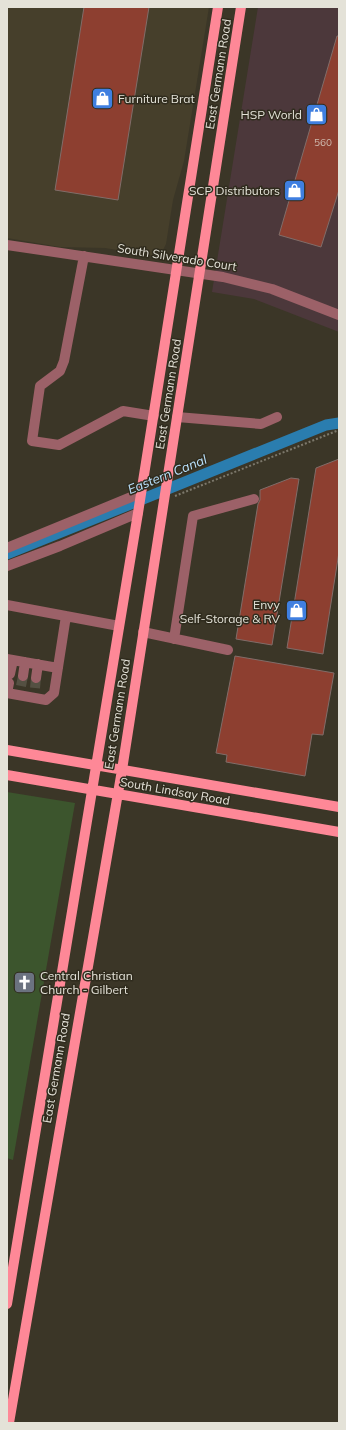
<svg xmlns="http://www.w3.org/2000/svg" width="346" height="1430" font-family="Mulish,sans-serif">
<rect width="100%" height="100%" fill="#3b3627"/>
<path fill="#4c383b" d="M258,7H339V332L254,299L212,292Z"/>
<path fill="#463f2b" d="M7,7H209L184,161L173,200L166,244L162,252L154,256L105,248L60,247L7,238Z"/>
<path fill="#3c552d" d="M7,792L75,803L13,1160L7,1158Z"/>
<g fill="none" stroke-linecap="round" stroke-linejoin="round">
<path stroke="#2a7daf" stroke-width="11" d="M7,554L326,425L339,423"/>
</g>
<path fill="#8d3f30" stroke="#816d69" d="M84,7H149L118,200L55,190Z
M337,36H339V190L321,247L279,235Z
M339,459V552L323,654L287,648L316,468Z
M291,478L299,479L272,645L236,639L258,504L260,500V490Z
M235,656L334,673L323,735L312,734L305,776L226,762L227,755L216,753Z"/>
<g fill="none" stroke-linecap="round" stroke-linejoin="round">
<path stroke="#545042" stroke-width="10" stroke-dasharray="10 5" stroke-linecap="butt" d="M21,686L23,676
M35,688L36,678"/>
<path stroke="#7c786b" stroke-width="2" stroke-dasharray="2 2" stroke-linecap="butt" d="M175,496L339,430"/>
<path stroke="#9c6168" stroke-width="10" d="M7,245L223,277L272,289L339,315
M84,256L64,361L60,371L40,386L32,441L59,445L123,411L154,416
M177,417L261,424L277,417
M7,548L141,493
M7,566L60,546L138,513
M7,605L119,626
M143,632L228,650
M174,639L193,516L254,499
M7,659L58,668
M10,674L13,660
M23,676L25,662
M36,678L38,664
M9,683L7,693L46,700L54,693L66,616"/>
<path stroke="#fe8897" stroke-width="10" d="M7,750L339,807
M7,775L339,832
M7,1304L138,513L218,7
M9,1423L122,770L241,7"/>
</g>
<defs>
<symbol id="shop-square" viewBox="-11 -11 22 22"><rect x="-9" y="-9" width="18" height="18" rx="4" fill="#3f7fe0" stroke="#302c1e"/><path d="M-5-2.5h2.3a2.7 3.5 0 0 1 5.4 0H5L5.5 6h-11ZM-1.5-2.5h3a1.5 2.3 0 0 0-3 0Z" fill="#fff"/></symbol>
<symbol id="church-square" viewBox="-11 -11 22 22"><rect x="-9" y="-9" width="18" height="18" rx="4" fill="#6b7280" stroke="#302c1e"/><path d="M-1.2-6h2.4v3.5h3.3v2.4h-3.3V6h-2.4V-.1h-3.3v-2.4h3.3Z" fill="#fff"/></symbol>
</defs>
<g fill-rule="evenodd">
<use href="#shop-square" x="90" y="86" width="25" height="25"/>
<use href="#shop-square" x="304" y="102" width="25" height="25"/>
<use href="#shop-square" x="282" y="178" width="25" height="25"/>
<use href="#shop-square" x="284" y="598" width="25" height="25"/>
<use href="#church-square" x="12" y="970" width="25" height="25"/>
</g>
<g text-anchor="middle" dominant-baseline="central" stroke-width="3" stroke-linejoin="round" paint-order="stroke">
<g font-size="10" fill="#ceb9ae">
<text x="323" y="142">560</text>
</g>
<g font-size="12" fill="#e4e2d8" stroke="#302c1e">
<text transform="translate(218 74) rotate(-81)">East Germann Road</text>
<text transform="translate(177 257) rotate(9)">South Silverado Court</text>
<text transform="translate(168 394) rotate(-81)">East Germann Road</text>
<text transform="translate(117 714) rotate(-81)">East Germann Road</text>
<text transform="translate(175 791) rotate(10)">South Lindsay Road</text>
<text transform="translate(56 1068) rotate(-80)">East Germann Road</text>
</g>
<g font-size="12" fill="#e4e2d8" stroke="#302c1e" text-anchor="end">
<text x="118" y="98" text-anchor="start">Furniture Brat</text>
<text x="302" y="114">HSP World</text>
<text x="280" y="190">SCP Distributors</text>
<text x="280" y="604">Envy<tspan x="280" dy="14">Self-Storage &amp; RV</tspan></text>
<text x="40" y="975" text-anchor="start">Central Christian<tspan x="40" dy="14">Church - Gilbert</tspan></text>
</g>
<g font-size="13" font-style="italic" fill="#bae1fd" stroke="#302c1e">
<text transform="translate(167 474) rotate(-22)">Eastern Canal</text>
</g>
</g>
<rect width="346" height="1430" fill="none" stroke="#e4e2d8" stroke-width="16"/>
</svg>
